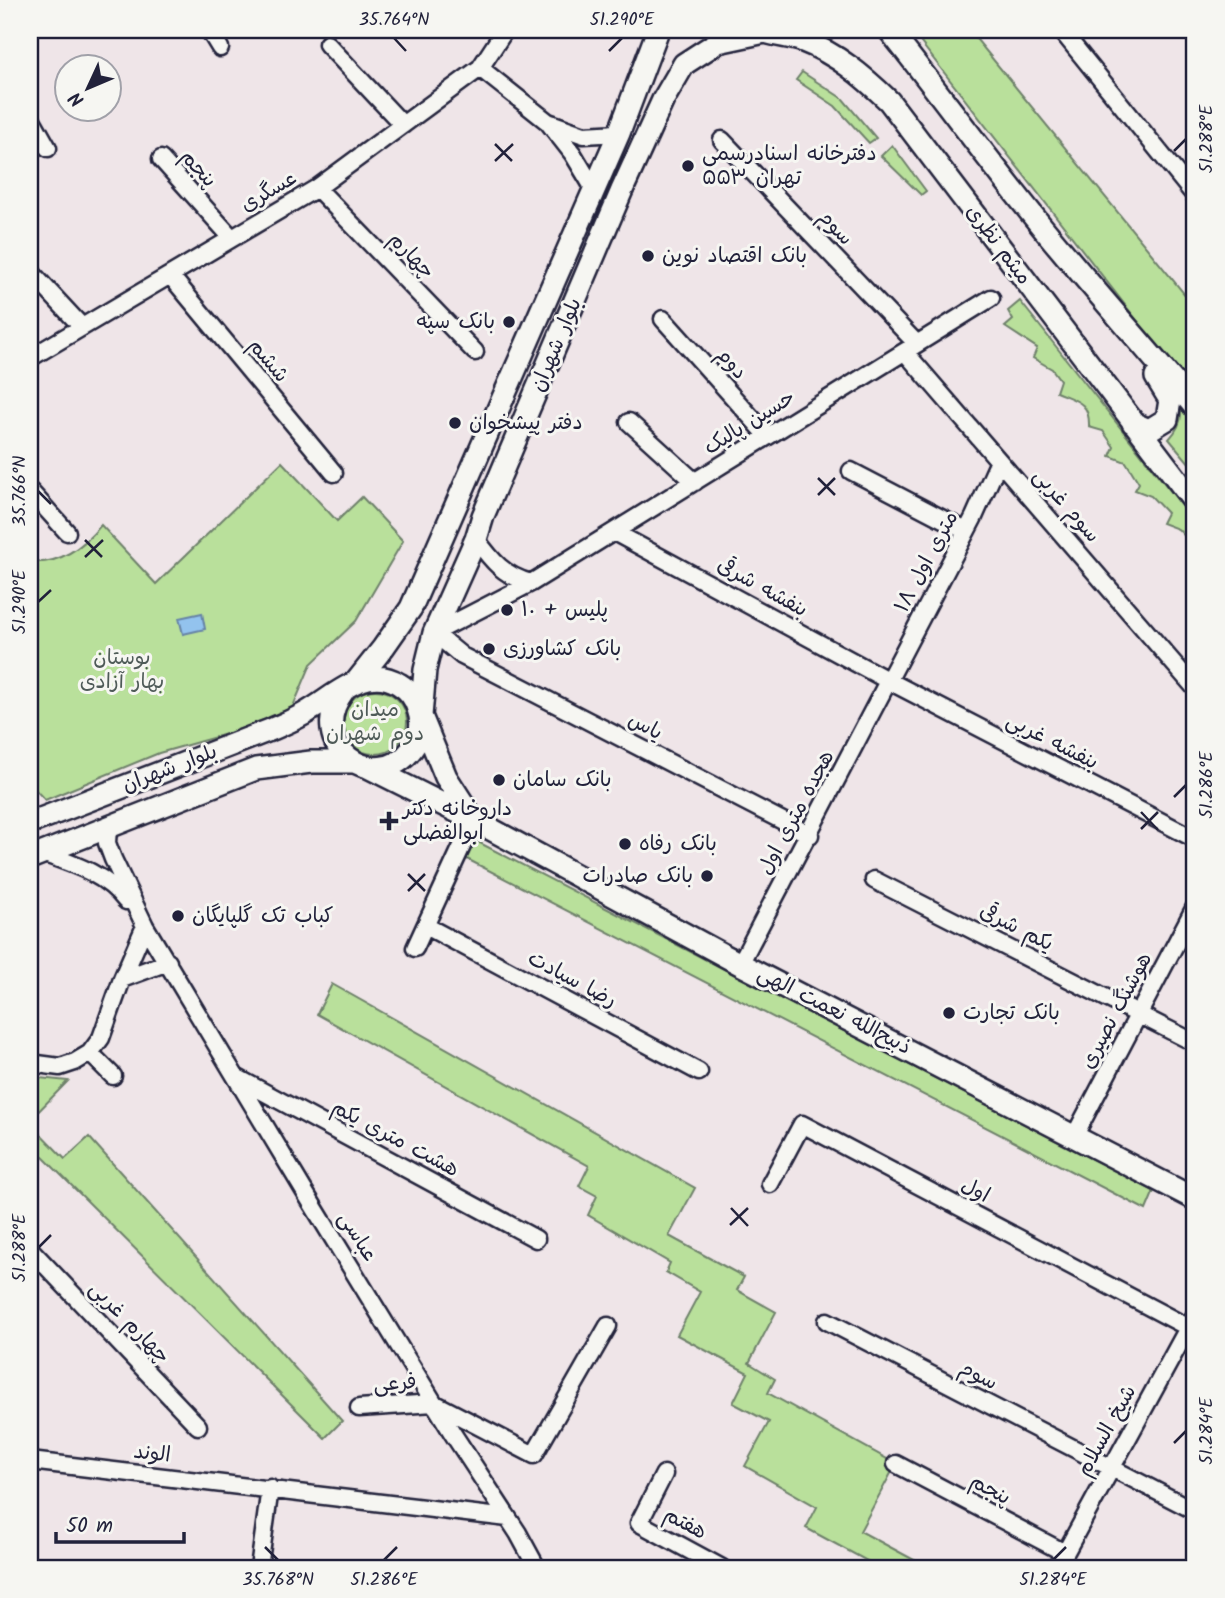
<svg xmlns="http://www.w3.org/2000/svg" width="1225" height="1598" font-family="Kalam,'Playpen Sans Arabic',sans-serif">
<rect width="100%" height="100%" fill="#efe5e8"/>
<filter id="ink" filterUnits="userSpaceOnUse"><feTurbulence type="fractalNoise" baseFrequency=".0143" numOctaves="2"/><feDisplacementMap in="SourceGraphic" scale="14" xChannelSelector="R" yChannelSelector="G"/><feConvolveMatrix kernelMatrix="1 2 1 2 8 2 1 2 1" color-interpolation-filters="sRGB"/></filter>
<g filter="url(#ink)">
<path fill="#b9e09b" stroke="#6e816b" stroke-width="2" d="M911,30H969L1195,307V395Z
M802,72L843,99L876,138L869,143L835,106L796,80Z
M892,145L926,191L921,195L881,156Z
M1020,301L1195,522V547L1178,529L1162,523L1167,513L1151,496L1135,490L1139,483L1126,462L1110,456L1114,447L1103,431L1089,427C1090,402 1077,401 1056,392L1060,380L1052,369L1033,358L1037,348L1005,327L1013,320L1008,311Z
M1158,373L1195,422V470L1169,439C1194,412 1175,398 1158,373Z
M282,462L337,521L362,497L403,541L356,621L311,664L292,709L230,733L159,753L45,800L30,784V562C60,565 83,547 101,525L156,584Z
M343 722a32 32 0 1 1 64 0a32 32 0 1 1-64 0Z
M476,841L1154,1191L1146,1210L465,858Z
M332,984L695,1188L669,1236L744,1277L737,1290L776,1312L749,1363L775,1379L768,1393L896,1464L860,1531L929,1568H880L806,1528L817,1507L745,1466L769,1422L733,1403L748,1373L677,1335L700,1292L666,1272L670,1263L588,1215L597,1196L579,1186L589,1166L317,1014Z
M30,1077L68,1081L30,1120Z
M30,1123L65,1159L89,1137L342,1421L325,1438L30,1144Z"/>
<path fill="#93c3ee" stroke="#6683a6" stroke-width="2" d="M202,613L205,629L183,634L179,618Z"/>
<g fill="none" stroke-linecap="round" stroke-linejoin="round">
<defs>
<path id="street" d="M209,30L220,48
M1061,30L1195,196
M327,44L403,125
M480,68L548,122L573,154L594,189
M30,116L48,148
M548,122L584,135L619,133
M722,140L917,344
M161,159L232,238
M317,188L475,352
M30,271L82,327
M170,275L334,473
M663,319L768,436
M905,352L1195,688
M30,358L317,188L480,68L505,30
M629,422L695,482
M851,471L966,531
M30,491L67,532
M614,532L889,681L1195,839
M476,539C492,561 504,576 531,583
M108,827L107,843L113,859L145,926L309,1199L453,1434L518,1533L537,1568
M810,835L462,656L434,633L531,583L991,298
M42,853C73,864 106,874 126,901
M874,880L1195,1043
M426,926L699,1072
M415,948L474,820
M740,964L974,517L999,461
M122,979L168,962
M90,1053L113,1076
M30,1063L60,1067L75,1062L90,1053L101,1038L122,979L145,926
M236,1077L536,1239
M1075,1135L1195,907
M770,1184L802,1124L1195,1331
M30,1249L198,1426
M827,1321L1195,1511
M359,1408L434,1403L534,1455L608,1326
M30,1461L508,1518
M896,1464L1065,1553
M664,1474L639,1523L722,1568
M259,1568L270,1488
M1057,1568L1195,1315"/>
<path id="secondary" d="M760,30C773,36 789,36 803,41C837,54 863,76 889,101L1195,503
M889,30C941,95 990,163 1043,228C1093,289 1145,347 1195,407
M1133,423L1149,430L1167,419L1170,400L1156,377
M356,682L383,648L411,608L619,133L658,30
M368,767L474,820L740,964L1195,1199
M473,819L446,777L421,716L425,670L434,633L476,539L483,516L622,190L663,100L684,64L718,42L765,32
M30,823L270,730C283,724 297,719 309,711C335,696 367,663 399,684C409,690 415,698 418,709C423,722 421,737 412,749C377,796 302,746 344,690
M30,858L256,769L311,762H355"/>
</defs>
<use href="#street" stroke="#22223b" stroke-width="21"/>
<use href="#secondary" stroke="#22223b" stroke-width="26"/>
<use href="#street" stroke="#f6f6f2" stroke-width="16"/>
<use href="#secondary" stroke="#f6f6f2" stroke-width="21"/>
</g>
</g>
<path fill="none" stroke="#22223b" stroke-width="2.5" d="M394,38L406,51M609,51L622,38M495,144L512,161M1174,151L1186,139M495,161L513,144M818,478L835,495M38,491L51,504M818,495L835,478M85,540L102,557M85,557L103,540M38,602L51,590M1174,797L1186,785M1141,812L1158,830M1141,829L1158,812M408,874L425,891M408,891L425,874M731,1208L748,1226M730,1225L748,1208M38,1248L51,1235M1174,1443L1186,1431M265,1547L278,1560M384,1560L397,1547M1053,1560L1066,1547"/>
<g fill="#22223b" stroke="#f6f6f2" stroke-width="2.5">
<circle cx="688" cy="166" r="7"/>
<circle cx="648" cy="256" r="7"/>
<circle cx="509" cy="322" r="7"/>
<circle cx="455" cy="423" r="7"/>
<circle cx="507" cy="610" r="7"/>
<circle cx="489" cy="649" r="7"/>
<circle cx="499" cy="780" r="7"/>
<path d="M385.5 810.5h7v7h7v7h-7v7h-7v-7h-7v-7h7z"/>
<circle cx="625" cy="844" r="7"/>
<circle cx="707" cy="876" r="7"/>
<circle cx="178" cy="916" r="7"/>
<circle cx="949" cy="1013" r="7"/>
</g>
<g text-anchor="middle" dominant-baseline="central" stroke-width="6" stroke-linejoin="round" paint-order="stroke">
<g font-size="21" fill="#22223b" stroke="#f6f6f2" text-anchor="start">
<text x="702" y="154">دفترخانه اسنادرسمی<tspan x="702" dy="24">۵۵۳ تهران</tspan></text>
<text x="662" y="256">بانک اقتصاد نوین</text>
<text x="495" y="322" text-anchor="end">بانک سپه</text>
<text x="469" y="423">دفتر پیشخوان</text>
<text x="521" y="610">پلیس + ۱۰</text>
<text x="503" y="649">بانک کشاورزی</text>
<text x="513" y="780">بانک سامان</text>
<text x="403" y="809">داروخانه دکتر<tspan x="403" dy="24">ابوالفضلی</tspan></text>
<text x="639" y="844">بانک رفاه</text>
<text x="693" y="876" text-anchor="end">بانک صادرات</text>
<text x="192" y="916">کباب تک گلپایگان</text>
<text x="963" y="1013">بانک تجارت</text>
</g>
<g font-size="21" fill="#22223b" stroke="#f6f6f2">
<text transform="translate(198 169) rotate(48)">پنجم</text>
<text transform="translate(269 192) rotate(-30)">عسگری</text>
<text transform="translate(835 228) rotate(46)">سوم</text>
<text transform="translate(998 245) rotate(53)">میثم نظری</text>
<text transform="translate(411 256) rotate(46)">چهارم</text>
<text transform="translate(557 345) rotate(-67)">بلوار شهران</text>
<text transform="translate(268 361) rotate(50)">ششم</text>
<text transform="translate(731 364) rotate(48)">دوم</text>
<text transform="translate(750 423) rotate(-32)">حسین پالیک</text>
<text transform="translate(1066 506) rotate(49)">سوم غربی</text>
<text transform="translate(927 562) rotate(-62)">۱۸ متری اول</text>
<text transform="translate(762 588) rotate(29)">بنفشه شرقی</text>
<text transform="translate(645 727) rotate(27)">یاس</text>
<text transform="translate(1052 742) rotate(27)">بنفشه غربی</text>
<text transform="translate(170 769) rotate(-21)">بلوار شهران</text>
<text transform="translate(797 813) rotate(-62)">هجده متری اول</text>
<text transform="translate(1016 928) rotate(27)">یکم شرقی</text>
<text transform="translate(572 980) rotate(28)">رضا سیادت</text>
<text transform="translate(834 1011) rotate(27)">ذبیح‌الله نعمت الهی</text>
<text transform="translate(1117 1011) rotate(-62)">هوشنگ نصیری</text>
<text transform="translate(395 1139) rotate(28)">هشت متری یکم</text>
<text transform="translate(975 1191) rotate(28)">اول</text>
<text transform="translate(357 1237) rotate(58)">عباسی</text>
<text transform="translate(129 1323) rotate(46)">چهارم غربی</text>
<text transform="translate(978 1376) rotate(27)">سوم</text>
<text transform="translate(395 1384) rotate(-4)">فرعی</text>
<text transform="translate(1107 1431) rotate(-61)">شیخ السلام</text>
<text transform="translate(152 1454) rotate(6)">الوند</text>
<text transform="translate(990 1490) rotate(28)">پنجم</text>
<text transform="translate(685 1524) rotate(28)">هفتم</text>
</g>
<g font-size="21" fill="#4f5b58" stroke="#f6f6f2">
<text x="122" y="658">بوستان<tspan x="122" dy="24">بهار آزادی</tspan></text>
<text x="375" y="710">میدان<tspan x="375" dy="24">دوم شهران</tspan></text>
</g>
</g>
<rect width="1225" height="1598" fill="none" stroke="#f6f6f2" stroke-width="77"/>
<g transform="translate(88 88) rotate(226)"><circle r="33" fill="#f6f6f2" stroke="#a1a1a9" stroke-width="2"/>
<path d="M0-5L12 26L0 18L-12 26Z" fill="#22223b"/>
<text y="-10" font-size="19" font-weight="bold" text-anchor="middle" fill="#22223b">N</text>
</g>
<path d="M56 1532v10h128v-10" fill="none" stroke="#22223b" stroke-width="3.5"/>
<text x="66" y="1532" font-size="21" fill="#22223b" stroke="#f6f6f2" stroke-width="5" paint-order="stroke">50 m</text>
<rect x="38" y="38" width="1148" height="1522" fill="none" stroke="#22223b" stroke-width="2.5"/>
<g font-size="18" text-anchor="middle" fill="#22223b">
<text x="394" y="25">35.764°N</text>
<text x="622" y="25">51.290°E</text>
<text transform="translate(1206 139) rotate(-90)" y="6">51.288°E</text>
<text transform="translate(19 491) rotate(-90)" y="6">35.766°N</text>
<text transform="translate(19 602) rotate(-90)" y="6">51.290°E</text>
<text transform="translate(1206 785) rotate(-90)" y="6">51.286°E</text>
<text transform="translate(19 1248) rotate(-90)" y="6">51.288°E</text>
<text transform="translate(1206 1431) rotate(-90)" y="6">51.284°E</text>
<text x="278" y="1585">35.768°N</text>
<text x="384" y="1585">51.286°E</text>
<text x="1053" y="1585">51.284°E</text>
</g>
</svg>
